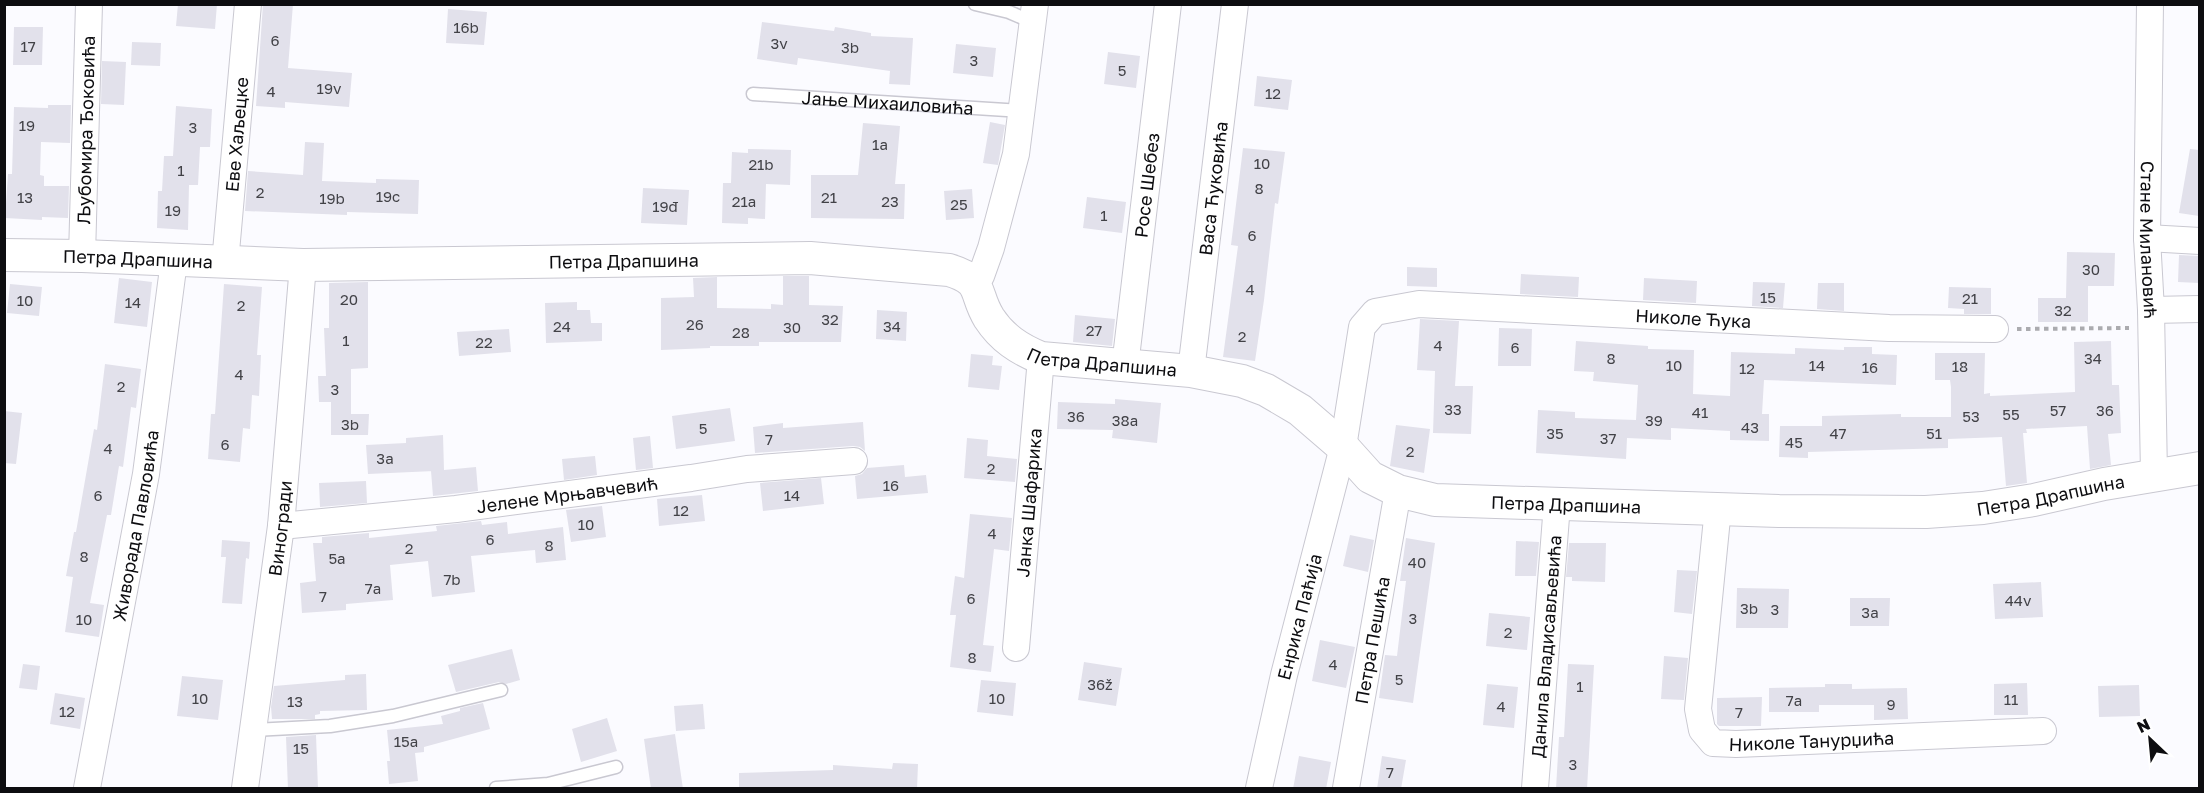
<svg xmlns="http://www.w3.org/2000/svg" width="2204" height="793" font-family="'Golos Text',sans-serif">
<rect width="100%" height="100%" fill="#fbfbff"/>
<path fill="#e2e1eb" d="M178,4H217L215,29L176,26Z
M263,4H293L288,68L352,73L349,107L285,102V108L256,106Z
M448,9L487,12L484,45L446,43Z
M762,22L834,31L835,27L871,33V36L913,38L910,85L889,84L890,71L798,58L797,65L757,59Z
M14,27H43L42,65H13Z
M132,42L161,43L160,66L131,65Z
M956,44L996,48L993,77L953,73Z
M1108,52L1140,56L1136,88L1104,84Z
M102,61L126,62L124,105L101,104Z
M1257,76L1292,80L1288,110L1254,106Z
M48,105H71L70,143L41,142L40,175L44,176V186H69L68,218L42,217V220L5,218L8,174H12L14,107L48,108Z
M176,106L212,109L210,147H200L198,185H189L188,230L157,228L158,191H162L164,156H173Z
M990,122L1005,125L998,165L983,163Z
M863,123L900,126L895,184H905L904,219L811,218V175H858Z
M305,142L324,143L322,181L376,183V179L419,180L418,214L347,212V215L245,211L248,171L303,175Z
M1243,148L1285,152L1278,204L1275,203L1264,300L1255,361L1223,357L1238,246L1231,245Z
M748,149L791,150L790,185L766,184L765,219L748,218V224L722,223L723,183H731L732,152L748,153Z
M2190,149L2199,150V216L2179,213Z
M643,188L689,190L687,225L641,223Z
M972,189L974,218L946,220L944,191Z
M1087,197L1126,202L1122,233L1083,228Z
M2067,252L2115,253L2114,286H2088V322H2038V298H2066Z
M2179,255L2199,256V283L2178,282Z
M1407,267L1437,268V287L1407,286Z
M1521,274L1579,277L1578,297L1520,294Z
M783,276H809V305L843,306L841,342H759V346H710V348L661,350V298L694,297L693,278L717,277V308L771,309V304L783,305Z
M119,278L152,282L147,327L114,323Z
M1644,278L1697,281L1696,303L1643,300Z
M368,282V368L351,369V414H369L368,435H331V402H319L318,376H326L324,328H329V283Z
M1753,282L1785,283L1783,308L1752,306Z
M1818,283H1844V311L1817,309Z
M10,284L42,287L39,316L7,313Z
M224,284L262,287L257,355H261L259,396L252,395L250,429L243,428L240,462L208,459L211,414H215Z
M1949,287L1991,288V314H1964V309L1948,308Z
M577,302V310H590L591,323H602V341L546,343L545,303Z
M877,310L907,312L906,341L876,339Z
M1075,315L1115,319L1112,346L1073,342Z
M1420,319L1459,321L1455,386H1473L1471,434L1433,433L1435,371L1417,370Z
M1499,328L1532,329L1531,366H1498Z
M509,329L511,352L459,356L457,332Z
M1576,341L1648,346V349L1694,350L1693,394L1730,396L1731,352L1795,354V348L1844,350V347H1872V354L1897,355L1896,385L1764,380L1762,414H1769V441L1730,440V431L1671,428V440L1627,438L1626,459L1536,453L1538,410L1575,412V418L1636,420L1638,385L1593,381L1594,372L1574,371Z
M2111,341L2112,385H2119L2121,433L2108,434L2111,465L2090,469L2087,426L2026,429L2027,433H2023L2027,483L2006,486L2002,437L1948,439V448L1808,452V458L1779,457L1780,426H1822V416L1901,414V417H1951V387L1950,380H1935V353H1985L1984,394L1990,393V396L2075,392L2074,342Z
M971,354L993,356L992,365L1002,366L999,390L968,387Z
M105,364L141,369L136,408L131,407L123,467L119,466L111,515H107L90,603L104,605L99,637L65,632L73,577L66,576L74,532H76L94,429L97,430Z
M1115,399L1161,403L1157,443L1112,438L1113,430L1057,429L1058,402L1115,404Z
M730,408L735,441L676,449L672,416Z
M4,411L22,413L16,464L4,463Z
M863,422L865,451L860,447L853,446L755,453L753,427L783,423V428Z
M1396,425L1430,429L1424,473L1390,466Z
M443,435L444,470L476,467L478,491L433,496L431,471H434L368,474L366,445L406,443V438Z
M650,436L653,468L636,470L633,438Z
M967,438L988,440L987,456L1017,459L1015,482L964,478Z
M595,456L597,475L564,480L562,459Z
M904,465L905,477L926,475L928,493L857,499L855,476L862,474L867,468Z
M821,478L824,504L763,511L760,483Z
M366,481L367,503L320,507L319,483Z
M702,495L705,521L659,526L657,499Z
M602,506L606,537L571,542L566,510Z
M970,514L1012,518L1009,551L994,549L983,645L994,646L991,672L950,667L956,615H950L955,576L964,578Z
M481,521L482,525L507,522L508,534L563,527L566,560L536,563L535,550L471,556L475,592L432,597L428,561L390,565L393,600L346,604V610L302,613L300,583L316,581L313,543H322V537L369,533V538L437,531L436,526Z
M1350,535L1374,540L1368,572L1343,566Z
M1406,538L1435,543L1413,703L1379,698L1385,655L1397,656L1406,581H1400Z
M222,540L250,542L249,559L246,558L242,604L222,603L226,557H221Z
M1516,541L1539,542L1536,576H1515Z
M1569,543H1606L1605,582L1572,581V577H1566Z
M1677,570L1697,571L1692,614L1674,612Z
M2041,582L2043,617L1995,619L1993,584Z
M1737,588L1789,589L1788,628H1736Z
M1850,598H1890L1889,626H1850Z
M1489,613L1530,617L1527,650L1486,646Z
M1320,640L1355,647L1346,688L1312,681Z
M512,649L520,680L506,684L499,682L456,692L448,665Z
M1664,656L1688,658L1684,700L1661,699Z
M1084,662L1122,668L1116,706L1078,700Z
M23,664L40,666L37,690L19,688Z
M1568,664L1594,665L1587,789H1556L1559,737H1564Z
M366,674L367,710L320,711V714L315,715V719H272L271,707L274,686L345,680V675Z
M182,676L223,680L218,720L177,716Z
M981,680L1016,683L1013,716L977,712Z
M2027,683L2028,715H1994V684Z
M1487,684L1518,687L1514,728L1483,725Z
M1825,684H1852V689L1907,688L1908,719L1874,720V705H1819V712H1769V688L1825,687Z
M2139,685L2140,716L2099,717L2098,686Z
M55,693L85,698L80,729L50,724Z
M1762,697L1761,726H1719L1717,724V698Z
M483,703L490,729L424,747V752L415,753L418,781L389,784L387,761H390L387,730L443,724L441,716L460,711V708Z
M703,704L705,729L676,731L674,706Z
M607,718L617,751L581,762L572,729Z
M675,734L683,789H651L644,739Z
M316,735L318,789H288L286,737Z
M1299,756L1331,762L1326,789H1293Z
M1382,756L1406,760L1401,789H1377Z
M893,763L918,764L917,789H739V773L833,770V765L892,769Z"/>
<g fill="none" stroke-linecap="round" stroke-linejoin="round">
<defs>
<g id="service">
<path d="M975,4L1009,12L1032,22"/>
<path id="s1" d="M753,94L1022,111"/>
<path d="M253,730L330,726L393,716L501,690"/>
<path d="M496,788L548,784L616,767"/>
</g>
<g id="minor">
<path id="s2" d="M2150,4L2147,238L2151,310L2154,475"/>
<path d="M2147,238L2200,241"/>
<path id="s3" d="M82,256L89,4"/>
<path id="s4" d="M225,263L248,4"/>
<path d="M974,282L981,276L991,248L1016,154L1035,4"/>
<path d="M2151,310L2200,309"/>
<path id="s5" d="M1125,366L1168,4"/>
<path id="s6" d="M1191,371L1235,4"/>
<path id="s7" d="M1718,508L1698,709L1702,730L1713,743L1736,744L2043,731"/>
<path id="s8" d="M281,526L456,509L691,478L747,469L854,461"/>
<path id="s9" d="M1016,648L1041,358"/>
<path id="s10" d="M87,788L146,474L174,261"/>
<path id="s11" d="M245,788L281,526L303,265"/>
<path id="s12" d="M1259,788L1284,675L1343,447L1362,327L1375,312L1419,304L1889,328L1995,329"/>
<path id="s13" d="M1346,788L1398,491"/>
<path id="s14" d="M1535,788L1557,504"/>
</g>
<g id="tertiary">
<path id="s15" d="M4,255L82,256L303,265L810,258L949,270C985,281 973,292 989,318C1002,338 1019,349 1041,358L1191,371L1242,381L1266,390L1300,410L1343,447L1370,477L1398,491L1435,500L1779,511L1926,512L1983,508L2034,500L2104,484L2200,468"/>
</g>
</defs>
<use href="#service" stroke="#c9c8d1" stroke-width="15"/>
<use href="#minor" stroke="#c9c8d1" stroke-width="28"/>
<use href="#tertiary" stroke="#c9c8d1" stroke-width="34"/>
<path stroke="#ababaf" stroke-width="4" stroke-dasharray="4.5 4.5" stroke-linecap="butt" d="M2017,329L2129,328"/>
<use href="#service" stroke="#fff" stroke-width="12"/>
<use href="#minor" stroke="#fff" stroke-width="26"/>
<use href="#tertiary" stroke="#fff" stroke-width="32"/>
</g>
<g text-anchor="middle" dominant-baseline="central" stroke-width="6" stroke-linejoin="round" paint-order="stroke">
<g font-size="15" fill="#424247">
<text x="466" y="27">16b</text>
<text x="275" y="40">6</text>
<text x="779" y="43">3v</text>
<text x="28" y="46">17</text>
<text x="850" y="47">3b</text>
<text x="974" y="60">3</text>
<text x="1122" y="70">5</text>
<text x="329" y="88">19v</text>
<text x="271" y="91">4</text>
<text x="1273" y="93">12</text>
<text x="27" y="125">19</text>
<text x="193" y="127">3</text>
<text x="880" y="144">1a</text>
<text x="1262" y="163">10</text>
<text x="761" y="164">21b</text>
<text x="181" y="170">1</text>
<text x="1259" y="188">8</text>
<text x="260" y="192">2</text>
<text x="388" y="196">19c</text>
<text x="25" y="197">13</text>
<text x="829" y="197">21</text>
<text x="332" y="198">19b</text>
<text x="744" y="201">21a</text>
<text x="890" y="201">23</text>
<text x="959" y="204">25</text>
<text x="665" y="206">19đ</text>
<text x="173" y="210">19</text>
<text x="1104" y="215">1</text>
<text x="1252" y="235">6</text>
<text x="2091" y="269">30</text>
<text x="1250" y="289">4</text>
<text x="1768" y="297">15</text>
<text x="1970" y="298">21</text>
<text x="349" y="299">20</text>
<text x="25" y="300">10</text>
<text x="133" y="302">14</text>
<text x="241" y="305">2</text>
<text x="2063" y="310">32</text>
<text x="830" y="319">32</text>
<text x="695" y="324">26</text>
<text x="562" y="326">24</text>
<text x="892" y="326">34</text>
<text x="792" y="327">30</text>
<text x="1094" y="330">27</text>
<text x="741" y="332">28</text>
<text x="1242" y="336">2</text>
<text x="346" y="340">1</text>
<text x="484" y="342">22</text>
<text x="1438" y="345">4</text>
<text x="1515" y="347">6</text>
<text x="1611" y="358">8</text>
<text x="2093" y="358">34</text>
<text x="1674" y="365">10</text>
<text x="1817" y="365">14</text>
<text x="1960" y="366">18</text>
<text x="1870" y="367">16</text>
<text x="1747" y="368">12</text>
<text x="239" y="374">4</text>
<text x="121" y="386">2</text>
<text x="335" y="389">3</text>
<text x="1453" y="409">33</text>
<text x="2058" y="410">57</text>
<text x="2105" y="410">36</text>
<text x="1700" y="412">41</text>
<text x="2011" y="414">55</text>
<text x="1076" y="416">36</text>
<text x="1971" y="416">53</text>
<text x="1125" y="420">38a</text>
<text x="1654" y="420">39</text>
<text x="350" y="424">3b</text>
<text x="1750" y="427">43</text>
<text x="703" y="428">5</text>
<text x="1555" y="433">35</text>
<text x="1838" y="433">47</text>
<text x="1934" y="433">51</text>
<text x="1608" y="438">37</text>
<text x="769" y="439">7</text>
<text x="1794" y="442">45</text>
<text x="225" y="444">6</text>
<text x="108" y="448">4</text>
<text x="1410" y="451">2</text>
<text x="385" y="458">3a</text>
<text x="991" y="468">2</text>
<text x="891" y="485">16</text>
<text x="98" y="495">6</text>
<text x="792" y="495">14</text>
<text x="681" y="510">12</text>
<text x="586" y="524">10</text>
<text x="992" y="533">4</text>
<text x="490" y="539">6</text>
<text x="549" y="545">8</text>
<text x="409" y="548">2</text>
<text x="84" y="556">8</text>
<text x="337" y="558">5a</text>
<text x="1417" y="562">40</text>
<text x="452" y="579">7b</text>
<text x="373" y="588">7a</text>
<text x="323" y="596">7</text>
<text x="971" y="598">6</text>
<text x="2018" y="600">44v</text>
<text x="1749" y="608">3b</text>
<text x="1775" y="609">3</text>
<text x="1870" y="612">3a</text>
<text x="1413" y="618">3</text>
<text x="84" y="619">10</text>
<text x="1508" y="632">2</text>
<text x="972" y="657">8</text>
<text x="1333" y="664">4</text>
<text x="1399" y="679">5</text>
<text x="1100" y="684">36ž</text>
<text x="1580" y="686">1</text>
<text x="200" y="698">10</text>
<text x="997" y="698">10</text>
<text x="2011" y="699">11</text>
<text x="1794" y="700">7a</text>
<text x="295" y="701">13</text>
<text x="1891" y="704">9</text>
<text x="1501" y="706">4</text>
<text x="67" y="711">12</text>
<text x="1739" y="712">7</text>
<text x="406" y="741">15a</text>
<text x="301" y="748">15</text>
<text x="1573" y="764">3</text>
<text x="1390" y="772">7</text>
</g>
<g font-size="18" fill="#0d0d10" stroke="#fff">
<text stroke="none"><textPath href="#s1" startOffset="135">Јање Михаиловића</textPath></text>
<text stroke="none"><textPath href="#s3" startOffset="126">Љубомира Ђоковића</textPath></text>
<text stroke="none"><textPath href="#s4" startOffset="129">Еве Хаљецке</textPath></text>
<text stroke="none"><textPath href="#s5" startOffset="182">Росе Шебез</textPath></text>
<text stroke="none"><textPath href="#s6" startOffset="184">Васа Ћуковића</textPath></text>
<text stroke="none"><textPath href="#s2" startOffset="236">Стане Милановић</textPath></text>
<text stroke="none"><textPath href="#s15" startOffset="134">Петра Драпшина</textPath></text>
<text stroke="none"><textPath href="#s15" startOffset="620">Петра Драпшина</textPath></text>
<text stroke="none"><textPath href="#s12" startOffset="812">Николе Ћука</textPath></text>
<text stroke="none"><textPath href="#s15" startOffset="1140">Петра Драпшина</textPath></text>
<text stroke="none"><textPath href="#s8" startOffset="288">Јелене Мрњавчевић</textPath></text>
<text stroke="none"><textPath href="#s15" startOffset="2130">Петра Драпшина</textPath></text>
<text stroke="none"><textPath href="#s9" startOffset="146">Јанка Шафарика</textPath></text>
<text stroke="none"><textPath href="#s15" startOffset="1644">Петра Драпшина</textPath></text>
<text stroke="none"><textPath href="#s10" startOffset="267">Живорада Павловића</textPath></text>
<text stroke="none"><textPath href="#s11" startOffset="262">Виногради</textPath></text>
<text stroke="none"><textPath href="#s12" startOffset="176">Енрика Паћија</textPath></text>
<text stroke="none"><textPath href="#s13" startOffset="150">Петра Пешића</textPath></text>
<text stroke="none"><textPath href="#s14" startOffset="142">Данила Владисављевића</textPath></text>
<text stroke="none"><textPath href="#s7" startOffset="339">Николе Танурџића</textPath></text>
</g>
</g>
<rect width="2204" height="793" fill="none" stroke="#0d0d10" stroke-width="12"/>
<g transform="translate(2150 739) rotate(334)" stroke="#ffffff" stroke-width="4.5" paint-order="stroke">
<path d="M0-4.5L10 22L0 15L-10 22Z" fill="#0d0d10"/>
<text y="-9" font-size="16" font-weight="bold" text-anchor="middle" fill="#0d0d10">N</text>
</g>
</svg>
